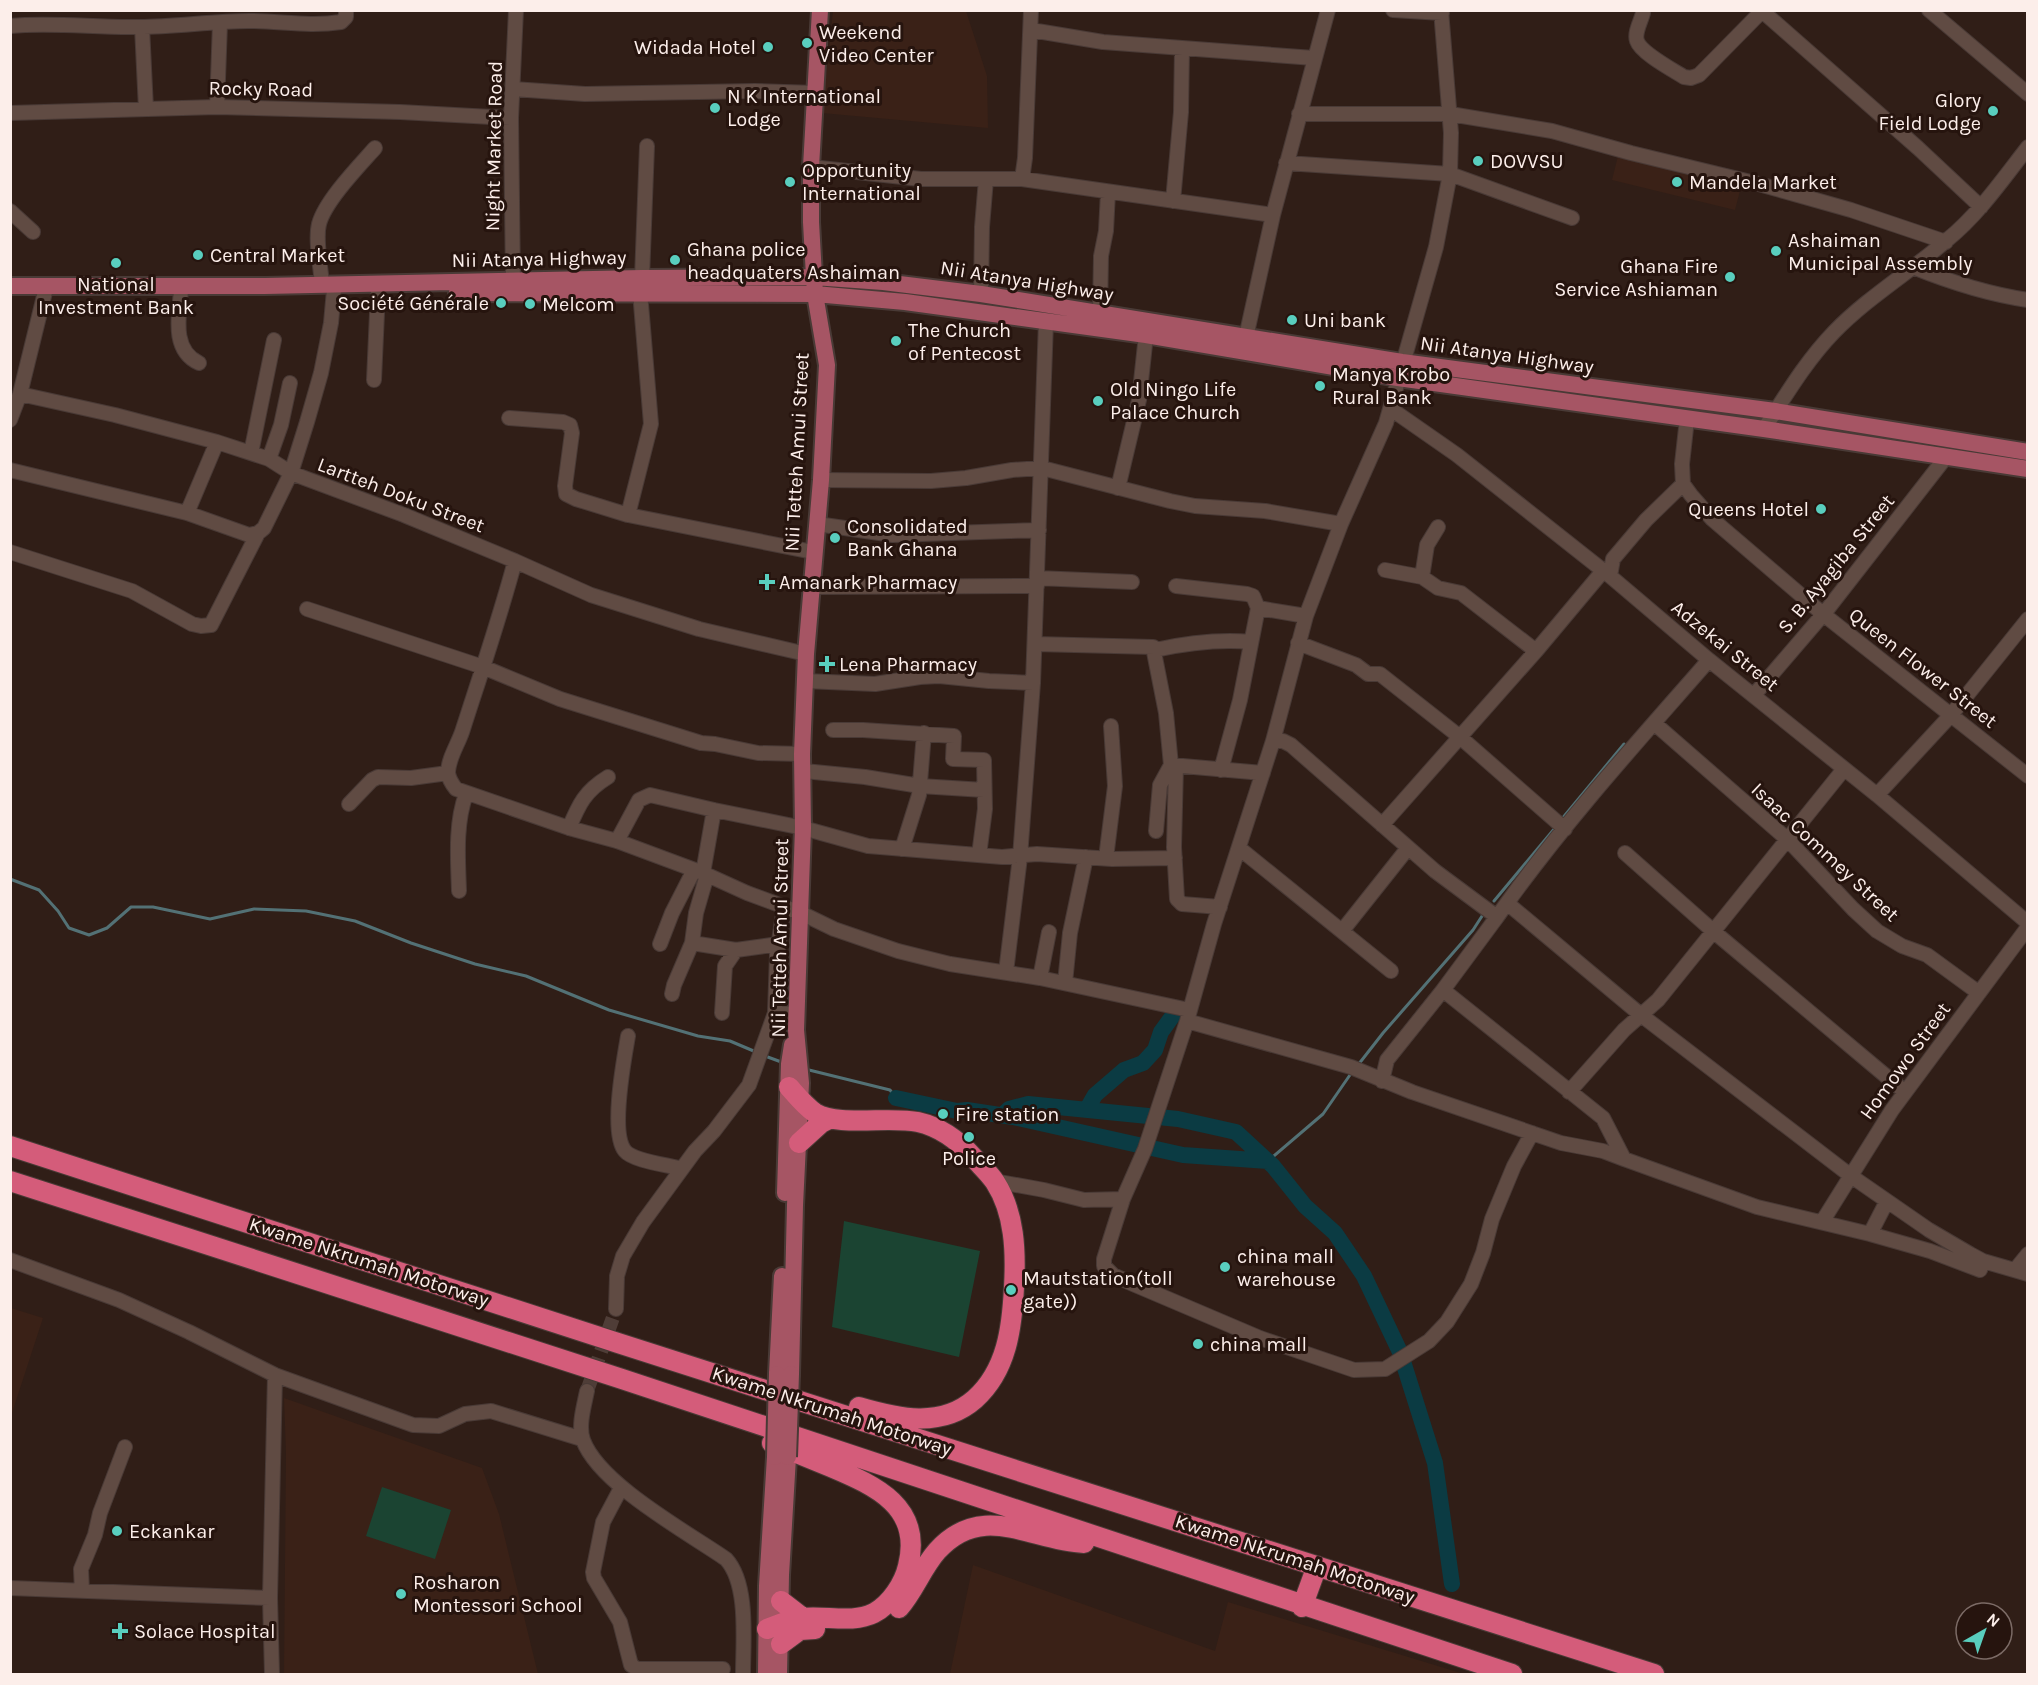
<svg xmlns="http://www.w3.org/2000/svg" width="2038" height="1685" font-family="Karla,sans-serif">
<rect width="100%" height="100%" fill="#301e17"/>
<path fill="#3a2117" d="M833,11H966L987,76L988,128L822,113Z
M1619,152L1742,183L1735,210L1612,180Z
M11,1308L43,1318L11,1416L10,1308Z
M284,1398L482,1468L499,1514L538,1674H284L286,1453Z
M973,1565L1215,1651L1228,1602L1464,1674H950Z"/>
<path fill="#1b4432" d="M844,1221L980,1251L959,1357L832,1327Z
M382,1487L451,1510L435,1559L366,1536Z"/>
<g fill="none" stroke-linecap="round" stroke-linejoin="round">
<path stroke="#537175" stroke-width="3" d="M1561,820L1624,744
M10,879L39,890L58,911L69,928L89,935L107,928L131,907H153L210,919L254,909L306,911L355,921L411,943L475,964L526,976L609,1010L698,1036L730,1041L756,1052
M1494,901L1555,828
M765,1056L784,1063
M1358,1065L1383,1033L1473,930L1484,913
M805,1069L890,1090L896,1098
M1268,1161L1323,1114L1352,1072"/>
<path stroke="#0b3b43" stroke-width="16" d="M896,1098L957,1111L967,1110L1013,1117L1183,1155L1268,1161
M1087,1109L1095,1095L1124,1070L1143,1063L1155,1050L1161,1032L1174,1014
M1002,1116L1009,1109L1028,1104L1178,1119L1236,1132L1273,1166L1305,1206L1335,1233L1364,1276L1400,1352L1435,1463L1452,1584"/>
<path stroke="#4f3d37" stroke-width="14" stroke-dasharray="14 7" stroke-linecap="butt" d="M587,1391L616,1309"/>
<defs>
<path id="minor" d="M1393,10L1442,13
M1441,10L1451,133L1450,174L1436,247L1386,423L1341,524L1306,616L1273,741L1214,924L1187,1021L1145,1149L1123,1199L1104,1259V1266L1113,1275L1133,1284L1260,1338L1354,1370L1385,1369L1429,1341L1447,1322L1471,1284L1483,1253L1492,1219L1514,1166L1532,1133
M1761,10L1918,148L1981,207
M1929,10L2028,94
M1643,13C1641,21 1634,33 1637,41C1641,53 1673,70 1684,77L1691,78L1699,75L1763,10
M10,26C54,22 96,28 139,27C176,27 212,21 249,21C281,21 309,27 341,22L346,17V10
M142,27L146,109
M1031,30L1103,42L1314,58
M513,89L585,94L755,91L815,93
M217,107L220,23
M10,113L217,107L400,112L511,118
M1299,114H1450L1552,131L1631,153L1759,184L1851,210L1946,242
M1286,163L1450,174L1572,218
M811,167L921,179H1022L1273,215
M1022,179L1025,158L1031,10
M1173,201L1181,112L1182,48
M10,211L33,232
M1913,267C1950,282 1987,294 2028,300
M642,278L647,146
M513,282L511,118L516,10
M322,285C321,268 315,240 319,224C325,201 359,166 375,148
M181,291C179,315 171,350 199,363
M981,294L982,227L986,179
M1100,313L1101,256L1106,231L1108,192
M1246,337L1273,215L1328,10
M374,380L378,291
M20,394L115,415L217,442L269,459L291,473L404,515L515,561L591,595L699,629L806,654
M1391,409L1457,455L1610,576L1709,660L1877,795L2028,923
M509,418L563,422L570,425L572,433L565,486L566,494L576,499L628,515L813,552
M1687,419L1682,464L1683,484L1691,495L1712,519L1823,614L2028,776
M10,420L20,394L45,292
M1764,429C1786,395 1806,361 1834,332C1868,297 1910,272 1947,240C1979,214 2003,179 2028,147
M251,453L274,340
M269,459L281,425L290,383
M10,470L187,513L249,535L258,533L264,528L291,473L307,422L321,373L331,323L334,290
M821,480L931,481L966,478L1012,470L1042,468L1170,501L1195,506L1265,511L1341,524
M1118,488L1139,400L1146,335
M187,513L217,442
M628,515L651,424L640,292
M817,524L893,535L1039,530
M10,552L132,591L192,624L201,626L211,625L258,533
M515,561C500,617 481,673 463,729C459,743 448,758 448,773C449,780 452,784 456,789L569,828L617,841L703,873L747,893L801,913L834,929L898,951L950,964L1040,978L1189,1010
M1385,570L1422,577L1438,588L1461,593L1536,651L1603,571
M1610,576L1613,559L1646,520L1683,484
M1422,577L1427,545L1438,527
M1037,578L1132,582
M1176,586L1247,594L1253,596L1258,608L1240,700L1221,770
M811,587L1037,586
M1258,608L1306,616
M307,609L483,667L560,699L701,743L715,744L758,753L802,754
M1298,643L1356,665L1368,674H1380L1460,737L1565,829
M1035,644L1153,647L1166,713L1171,765L1160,785L1156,831
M1155,650C1187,643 1218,639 1251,642
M1709,660C1640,739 1569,817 1507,903L1641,1015L1851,1176L1929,1230L1970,1254L1983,1261L2028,1274
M805,681L875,684L920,677L939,676L989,681L1033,683
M1754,695L1826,611L1946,457
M1654,723L1787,839L1853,909L1877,931L1902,946L1927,955L1979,993
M833,730H863L954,736L953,759L984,760L985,809L979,855
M1273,741H1283L1291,745L1435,871L1497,917L1507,903
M1171,765L1263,773
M1176,766L1174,847L1177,899L1182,904L1220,907
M804,771L865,777L920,786L984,790
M1877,795L1951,715L2028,619
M349,804L372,780L378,777L411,778L448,773
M1382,825L1536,651
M569,828C579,804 585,791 608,777
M617,841L639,800L650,795L714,810
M1239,848L1391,971
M902,849L919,795L924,733
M1625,853L1713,931L1905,1092
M1106,858L1115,786L1111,726
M703,873L714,810L803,828L868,846L1002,857L1037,854L1112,859L1175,858
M459,891C458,860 455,824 466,794
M1342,931L1408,848
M692,943L736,950L779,944
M660,944L672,913L694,870
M1006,972L1020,857L1033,683L1046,322
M1040,978L1049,932
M1065,983L1070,933L1086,857
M1443,990L1603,1118L1624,1159L1757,1207L1870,1234L1930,1251L1980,1270L1983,1261
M672,994L674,985L692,943L696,913L707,875
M722,1013L725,966L736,950
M775,1013L777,955L784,907
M1187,1021L1351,1067L1412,1092L1561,1143L1603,1151L1624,1159
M628,1036C624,1059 610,1133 625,1151C633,1161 669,1165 682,1169
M1382,1081L1387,1060L1443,990L1497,917
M1569,1092L1624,1030L1658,1000L1844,769
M994,1181L1044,1190L1084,1200L1123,1199
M1822,1222L1892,1110L2028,927
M1870,1234L1887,1201
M10,1260L119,1300L189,1332L275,1375L413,1425L439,1426L465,1414L491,1411L582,1439
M2015,1270L2028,1254
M616,1309L617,1276L623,1256L643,1222L695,1151L714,1131L749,1085L775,1013L797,1014
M587,1391C584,1406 578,1426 583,1440C599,1484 687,1532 726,1559C749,1584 743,1641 743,1674
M621,1488L603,1522L593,1572L594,1578L620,1622L631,1665L637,1669H723
M10,1588L270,1598
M82,1591L81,1569L95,1535L100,1513L125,1447
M272,1674L270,1598L275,1375"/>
<path id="major" d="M10,286H265L642,278L814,277L883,282L981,294L1402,362L1775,411L2028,452
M457,293L815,294L905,302L1146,335L1398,378L1764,429L2028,469
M785,1193L789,1064L792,1045
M777,1374L782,1276
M791,1374L795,1205L801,1083L796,1030L803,828L802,754L806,654L821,480L827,365L815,294L811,222V167L820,10
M766,1674L767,1586L775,1457
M779,1674L781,1575L788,1457"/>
<path id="highway" d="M789,1087C797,1096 805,1106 815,1113C838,1127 889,1116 918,1122C940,1127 959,1141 974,1158C981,1166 989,1173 995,1182C1015,1213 1016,1252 1014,1287C1012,1328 1007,1370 975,1399C941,1429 897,1418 859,1407
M799,1143L821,1123L829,1119
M10,1146L618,1343L1654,1674
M10,1181C214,1247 419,1312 622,1379C919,1477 1215,1578 1512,1674
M781,1601L803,1618
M1302,1607L1317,1566
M899,1608C914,1591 922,1568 937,1551C983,1500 1031,1541 1084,1543
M767,1629C778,1625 790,1619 802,1618C825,1615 852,1624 874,1613C891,1604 904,1583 908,1566C923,1507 876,1486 831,1467C811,1459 792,1451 772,1443
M781,1644L800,1630L815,1629"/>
</defs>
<use href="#minor" stroke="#493a36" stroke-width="16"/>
<use href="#major" stroke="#493a36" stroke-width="20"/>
<use href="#highway" stroke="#493a36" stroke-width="22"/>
<use href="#minor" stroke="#604b43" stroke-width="14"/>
<use href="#major" stroke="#a65564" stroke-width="16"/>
<use href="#highway" stroke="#d45c7a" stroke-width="20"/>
<defs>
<path id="major-bridge" d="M775,1457L777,1374
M788,1457L791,1374"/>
</defs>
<use href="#major-bridge" stroke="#493a36" stroke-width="20" stroke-linecap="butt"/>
<use href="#major-bridge" stroke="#a65564" stroke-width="16"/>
</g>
<g fill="#59cebe" stroke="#26140e" stroke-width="2">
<circle cx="807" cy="43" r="6"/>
<circle cx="768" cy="47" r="6"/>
<circle cx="715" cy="108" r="6"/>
<circle cx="1993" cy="111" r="6"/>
<circle cx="1478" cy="161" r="6"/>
<circle cx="790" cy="182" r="6"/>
<circle cx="1677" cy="182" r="6"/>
<circle cx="1776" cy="251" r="6"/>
<circle cx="198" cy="255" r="6"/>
<circle cx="675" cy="260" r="6"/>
<circle cx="116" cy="263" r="6"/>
<circle cx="1730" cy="277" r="6"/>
<circle cx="501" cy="303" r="6"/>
<circle cx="530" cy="304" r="6"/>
<circle cx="1292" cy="320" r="6"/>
<circle cx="896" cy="341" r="6"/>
<circle cx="1320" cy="386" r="6"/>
<circle cx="1098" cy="401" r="6"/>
<circle cx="1821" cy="509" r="6"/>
<circle cx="835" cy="538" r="6"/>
<path d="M764 573h6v6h6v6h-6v6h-6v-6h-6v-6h6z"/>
<path d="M824 655h6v6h6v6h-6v6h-6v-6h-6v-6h6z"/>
<circle cx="943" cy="1114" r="6"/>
<circle cx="969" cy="1137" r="6"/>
<circle cx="1225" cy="1267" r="6"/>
<circle cx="1011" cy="1290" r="6"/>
<circle cx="1198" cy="1344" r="6"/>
<circle cx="117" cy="1531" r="6"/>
<circle cx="401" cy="1594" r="6"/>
<path d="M117 1622h6v6h6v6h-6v6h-6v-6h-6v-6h6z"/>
</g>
<g text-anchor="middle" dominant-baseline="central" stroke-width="6" stroke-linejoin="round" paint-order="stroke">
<g font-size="20" fill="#fceeea" stroke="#26140e" text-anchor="start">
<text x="819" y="32">Weekend<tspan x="819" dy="23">Video Center</tspan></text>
<text x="756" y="47" text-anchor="end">Widada Hotel</text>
<text x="727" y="96">N K International<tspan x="727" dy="23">Lodge</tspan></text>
<text x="1981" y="100" text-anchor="end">Glory<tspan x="1981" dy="23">Field Lodge</tspan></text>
<text x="1490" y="161">DOVVSU</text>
<text x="802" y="170">Opportunity<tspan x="802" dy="23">International</tspan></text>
<text x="1689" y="182">Mandela Market</text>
<text x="1788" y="240">Ashaiman<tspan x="1788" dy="23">Municipal Assembly</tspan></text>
<text x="687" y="249">Ghana police<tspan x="687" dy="23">headquaters Ashaiman</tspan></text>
<text x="210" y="255">Central Market</text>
<text x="1718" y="266" text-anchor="end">Ghana Fire<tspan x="1718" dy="23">Service Ashiaman</tspan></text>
<text x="116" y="284" text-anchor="middle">National<tspan x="116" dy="23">Investment Bank</tspan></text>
<text x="489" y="303" text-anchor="end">Société Générale</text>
<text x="542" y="304">Melcom</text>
<text x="1304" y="320">Uni bank</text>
<text x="908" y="330">The Church<tspan x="908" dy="23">of Pentecost</tspan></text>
<text x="1332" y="374">Manya Krobo<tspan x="1332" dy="23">Rural Bank</tspan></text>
<text x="1110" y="389">Old Ningo Life<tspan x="1110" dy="23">Palace Church</tspan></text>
<text x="1809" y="509" text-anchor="end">Queens Hotel</text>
<text x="847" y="526">Consolidated<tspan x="847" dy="23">Bank Ghana</tspan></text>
<text x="779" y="582">Amanark Pharmacy</text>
<text x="839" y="664">Lena Pharmacy</text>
<text x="955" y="1114">Fire station</text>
<text x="969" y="1158" text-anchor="middle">Police</text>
<text x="1237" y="1256">china mall<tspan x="1237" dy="23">warehouse</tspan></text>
<text x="1023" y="1278">Mautstation(toll<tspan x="1023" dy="23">gate))</tspan></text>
<text x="1210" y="1344">china mall</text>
<text x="129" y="1531">Eckankar</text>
<text x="413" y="1582">Rosharon<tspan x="413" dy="23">Montessori School</tspan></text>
<text x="134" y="1631">Solace Hospital</text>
</g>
<g font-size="20" fill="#fceeea" stroke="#26140e">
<text transform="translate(261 89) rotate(1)">Rocky Road</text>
<text transform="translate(494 146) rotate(-89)">Night Market Road</text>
<text transform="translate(539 259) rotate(-1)">Nii Atanya Highway</text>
<text transform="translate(1027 281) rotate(9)">Nii Atanya Highway</text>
<text transform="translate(1507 355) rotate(8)">Nii Atanya Highway</text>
<text transform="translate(797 452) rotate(-87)">Nii Tetteh Amui Street</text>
<text transform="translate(401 495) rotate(21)">Lartteh Doku Street</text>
<text transform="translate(1836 564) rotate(-51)">S. B. Ayagiba Street</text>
<text transform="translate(1725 646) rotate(39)">Adzekai Street</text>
<text transform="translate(1923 668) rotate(38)">Queen Flower Street</text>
<text transform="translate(1825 852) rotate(43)">Isaac Commey Street</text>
<text transform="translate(780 938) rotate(-89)">Nii Tetteh Amui Street</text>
<text transform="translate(1905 1061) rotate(-54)">Homowo Street</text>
<text transform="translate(369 1262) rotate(18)">Kwame Nkrumah Motorway</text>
<text transform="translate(832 1411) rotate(18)">Kwame Nkrumah Motorway</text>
<text transform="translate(1295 1559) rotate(18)">Kwame Nkrumah Motorway</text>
</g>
</g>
<rect width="2038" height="1685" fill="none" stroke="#fceeea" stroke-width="24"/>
<g transform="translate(1984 1631) rotate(40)"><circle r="28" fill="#26140e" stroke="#7c6b66" stroke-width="1.5"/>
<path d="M0-4.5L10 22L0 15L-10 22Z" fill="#59cebe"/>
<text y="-9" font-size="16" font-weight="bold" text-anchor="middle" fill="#fceeea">N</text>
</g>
</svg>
